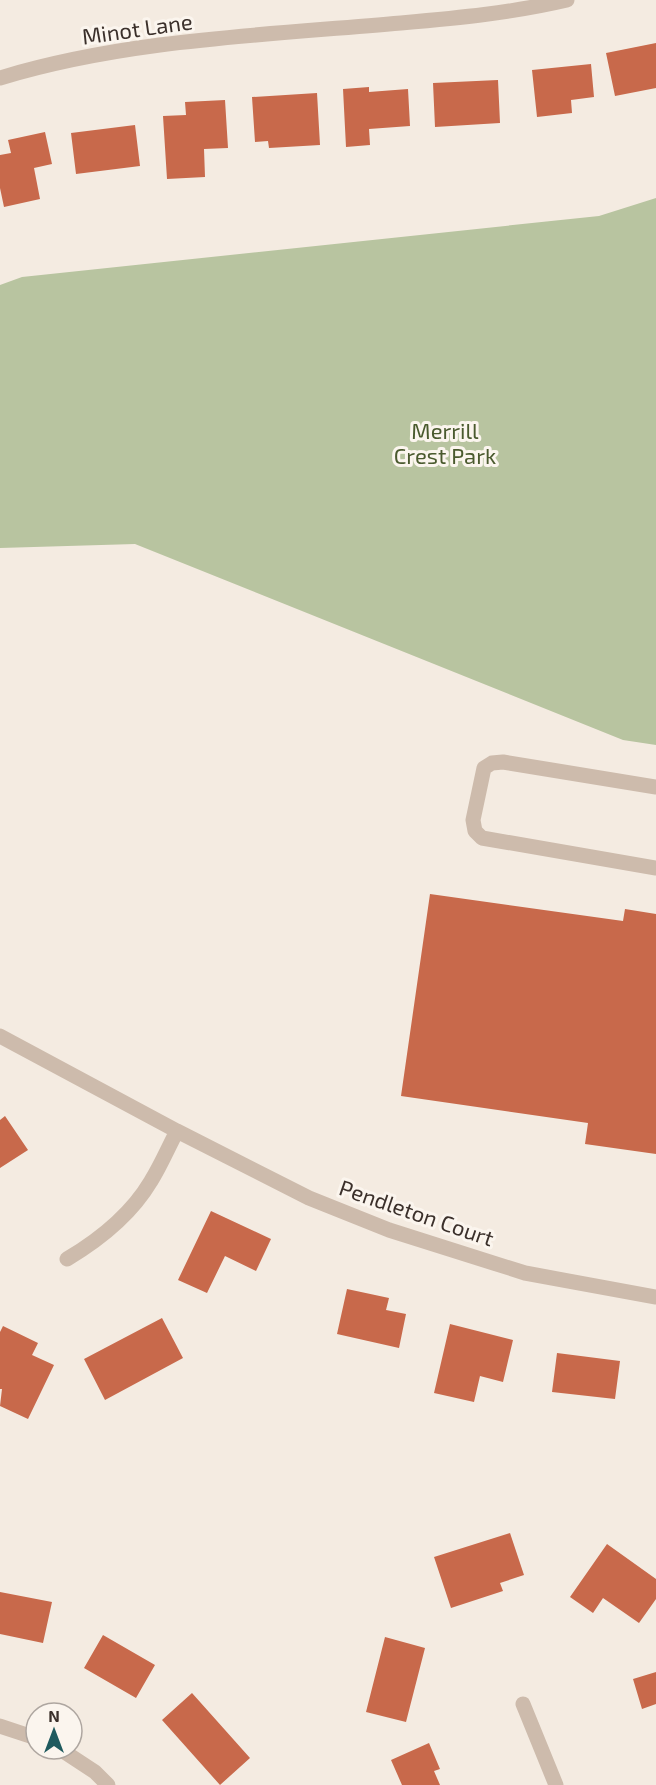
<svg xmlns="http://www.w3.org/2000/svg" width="656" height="1785" font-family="'Exo 2',sans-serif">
<rect width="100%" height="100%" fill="#f4ebe1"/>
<path fill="#b8c4a0" d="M656,198V745L623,740L135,544L0,548V285L22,277L599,216Z"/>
<path fill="#c8694b" d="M656,43V88L615,96L606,53Z
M591,64L594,97L571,100L572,113L537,117L532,70Z
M498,80L500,123L435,127L433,83Z
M369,87V92L408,89L410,126L369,129L370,145L346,147L343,89Z
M317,93L320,145L269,148L268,141L255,142L252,97Z
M225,100L228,148L204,149L205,177L167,179L163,116L186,115L185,102Z
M135,125L140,166L76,174L71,133Z
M45,132L52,164L34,168L40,199L4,207L0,188V155L11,153L8,140Z
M430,894L623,921L625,909L656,914V1154L585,1144L588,1123L401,1096Z
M5,1116L28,1150L0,1168V1120Z
M211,1211L271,1239L256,1271L225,1256L207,1293L178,1280Z
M347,1289L389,1298L386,1310L406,1314L399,1348L337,1334Z
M162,1318L183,1358L105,1400L84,1359Z
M450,1324L513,1340L503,1382L480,1376L474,1402L434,1393Z
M3,1326L38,1343L32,1355L54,1365L28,1419L0,1406L2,1389H0V1332Z
M557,1353L620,1361L615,1399L552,1392Z
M510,1533L524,1575L500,1583L503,1591L451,1608L434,1557Z
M607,1544L656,1579V1599L639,1623L603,1598L593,1613L570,1597Z
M0,1592L52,1602L43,1643L0,1634Z
M103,1635L155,1665L136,1698L84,1668Z
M385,1637L425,1648L406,1722L366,1712Z
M656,1672V1704L642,1709L633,1679Z
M192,1693L250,1758L220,1785L162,1720Z
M429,1743L440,1769L434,1771L440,1785H402L391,1760Z"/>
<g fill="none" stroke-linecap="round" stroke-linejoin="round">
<path stroke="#cdbbac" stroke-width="15" d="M0,78C128,39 268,35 401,23C457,18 512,13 567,0
M656,787L503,762L492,763L484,768L473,820L475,831L482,838L656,868
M0,1036L177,1131L309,1198L389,1230L525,1273L656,1297
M67,1259C99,1240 132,1213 151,1181C161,1165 168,1148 177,1131
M523,1704L556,1785
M0,1726L36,1738
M60,1749L95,1772L108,1785"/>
</g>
<g text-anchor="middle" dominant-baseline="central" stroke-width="6" stroke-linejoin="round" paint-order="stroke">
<g font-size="22" fill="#3b302b" stroke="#fbf5ee">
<text transform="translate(137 28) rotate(-8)">Minot Lane</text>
<text transform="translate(417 1212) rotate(19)">Pendleton Court</text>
</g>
<g font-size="22" fill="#4a5a2e" stroke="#fbf5ee">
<text x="445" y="430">Merrill<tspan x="445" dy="25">Crest Park</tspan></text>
</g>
</g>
<g transform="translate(54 1731)"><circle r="28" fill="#fbf5ee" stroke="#aea6a0" stroke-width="1.5"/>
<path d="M0-4.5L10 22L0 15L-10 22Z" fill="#1f5a5e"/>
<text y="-9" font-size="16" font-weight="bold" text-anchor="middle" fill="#3b302b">N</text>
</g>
</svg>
